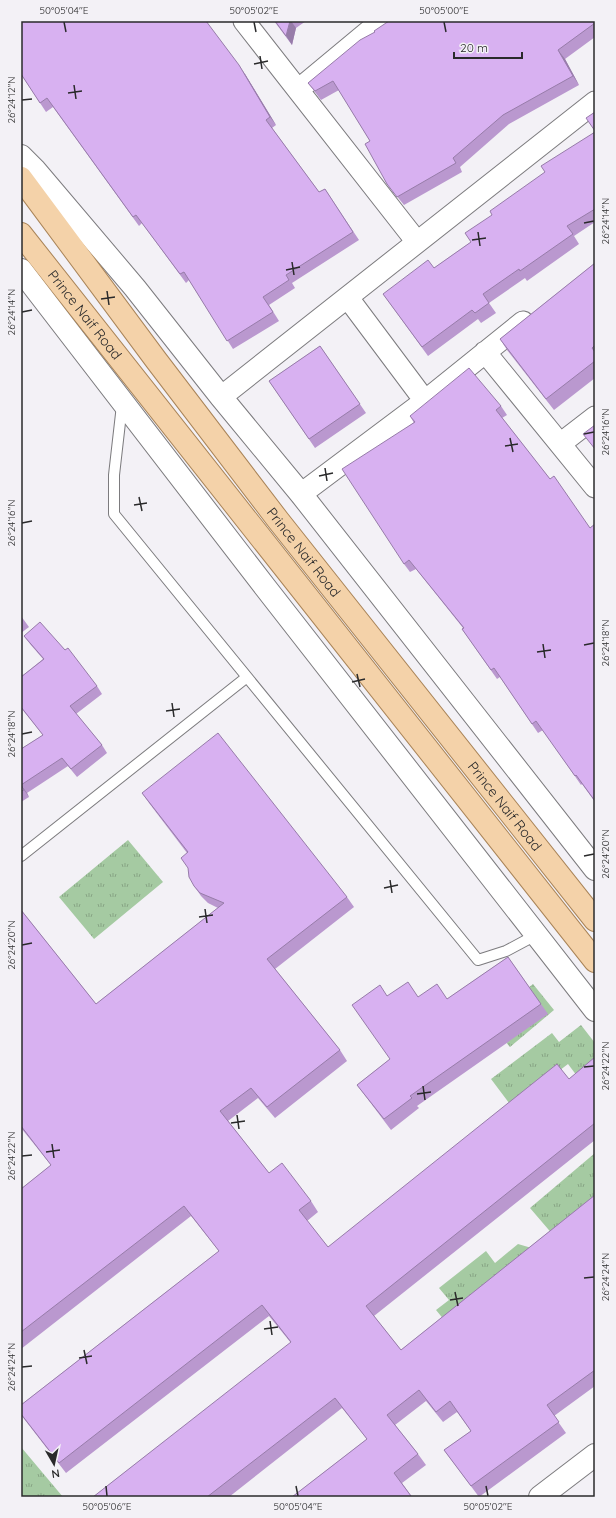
<svg xmlns="http://www.w3.org/2000/svg" width="616" height="1518" font-family="Quicksand,sans-serif">
<defs>
<pattern id="grass-tufts" width="24" height="20" patternUnits="userSpaceOnUse"><rect width="24" height="20" fill="#a5caa2"/><path d="M3 7l-1-3M5 7V3M7 7l1-3M15 17l-1-3M17 17v-4M19 17l1-3" fill="none" stroke="#87a484"/></pattern>
</defs>
<rect width="100%" height="100%" fill="#f3f1f6"/>
<path fill="url(#grass-tufts)" d="M128,840L163,882L94,939L59,897Z
M533,984L554,1010L510,1047L488,1021Z
M581,1025L595,1043V1088L589,1092L568,1064L512,1107L491,1079L552,1033L559,1042Z
M595,1153V1202L554,1236L530,1208Z
M518,1244L535,1249L445,1321L436,1310L449,1300L439,1288L486,1251L495,1263Z
M21,1447L63,1497H21Z"/>
<g fill="none" stroke-linecap="round" stroke-linejoin="round">
<defs>
<path id="service" d="M122,405L114,475V514L478,960L506,951L536,935
M21,856L247,677"/>
<path id="minor" d="M244,21L417,242
M298,90L381,21
M348,298L425,401
M485,352L595,487
M221,397C346,299 470,200 595,102
M560,444L595,417
M301,494L425,401L523,322"/>
<path id="tertiary" d="M21,156L35,170L135,288L221,397L301,494L595,869
M21,270L265,587L595,1010
M540,1497L595,1455"/>
<g id="primary">
<path id="s1" d="M21,178L156,360L278,520L595,920"/>
<path id="s2" d="M21,234L595,961"/>
</g>
</defs>
<use href="#service" stroke="#7c7b7e" stroke-width="12"/>
<use href="#minor" stroke="#7c7b7e" stroke-width="23"/>
<use href="#tertiary" stroke="#7c7b7e" stroke-width="24"/>
<use href="#primary" stroke="#a98458" stroke-width="24"/>
<use href="#service" stroke="#fff" stroke-width="10"/>
<use href="#minor" stroke="#fff" stroke-width="21"/>
<use href="#tertiary" stroke="#fff" stroke-width="22"/>
<use href="#primary" stroke="#f4d2a9" stroke-width="22"/>
</g>
<path fill="#ba98cf" d="M274,21H306L296,28L292,45Z
M595,21V37L565,59L579,85L509,124L460,167L462,172L404,205L387,184L370,141L339,90L321,100L308,83L375,32Z
M21,74H245L276,125L272,128L319,192L325,189L359,240L292,283L295,288L269,305L279,321L233,349L189,280L186,283L142,223L139,226L53,107L46,112Z
M595,132V222L574,236L579,244L527,281L525,278L489,303L496,313L481,323L478,319L428,356L383,294L434,268L471,242L492,215Z
M595,263V378L554,410L507,350L500,339Z
M320,346L366,413L315,448L269,381Z
M501,406L507,415L502,418L550,479L590,528L595,524V802L582,784L581,785L543,730L538,733L500,677L497,679L462,629L463,628L416,569L410,572L404,564L414,423L410,416Z
M21,616L29,627L21,633Z
M24,636L97,686L102,694L76,714L102,745L107,753L77,777L68,766L27,793L29,797L21,802V749L43,735L21,708V677L43,659L30,644Z
M142,793L347,897L354,907L275,969L340,1050L347,1061L275,1118L258,1098L228,1121L269,1173L311,1201L318,1212L307,1221L328,1247L569,1079L595,1057V1140L374,1316L401,1350L595,1195V1386L554,1416L566,1433L479,1497L444,1450L471,1431L457,1412L443,1422L426,1401L395,1425L418,1454L426,1465L402,1483L412,1497H292L367,1439L342,1408L229,1497H93L291,1343L269,1316L66,1473L21,1415V1405L219,1251L191,1216L21,1349V1189L51,1165L21,1128V910L96,1004L218,908L208,903L201,896L194,886L187,853L149,803Z
M508,957L548,1014L417,1106L419,1108L391,1130L357,1085L390,1059L387,996L418,997L447,999Z"/>
<path fill="#977ca9" d="M290,21H291L296,28L292,45L286,36Z
M558,50L565,59L579,85L573,76Z
M239,65L245,74L276,125L270,117Z
M21,785L27,793L29,797L24,790Z"/>
<path fill="#d8b1f1" stroke="#977ca9" d="M21,21H206L239,65L270,117L266,120L319,192L325,189L353,232L286,275L289,280L263,297L273,312L227,341L184,272L180,274L136,215L133,217L47,98L40,103L21,74Z
M275,21H290L286,36Z
M389,21H595V23L558,50L573,76L503,115L453,158L456,163L397,197L387,184L365,144L370,141L333,81L315,91L308,83L360,40L375,32L374,31Z
M595,112V131L586,118Z
M595,132V209L567,226L573,234L520,271L519,269L483,294L489,303L475,313L472,310L422,347L383,294L428,260L434,268L471,242L465,233L492,215L490,211L545,172L541,166Z
M595,263V345L592,348L595,352V361L546,399L500,339Z
M320,346L360,404L309,439L269,381Z
M469,368L501,406L496,410L550,479L554,476L590,528L595,524V801L576,775L575,776L536,721L532,724L494,668L491,670L462,629L464,628L409,560L404,564L342,469L415,422L410,416Z
M595,425V449L583,434Z
M40,622L65,650L68,648L97,686L70,706L102,745L71,769L62,758L21,785L24,790L21,791V749L43,735L21,707V677L44,659L24,636Z
M218,733L347,897L267,959L340,1050L267,1107L251,1088L220,1111L269,1173L282,1163L311,1201L299,1210L328,1247L557,1064L569,1079L595,1057V1123L366,1306L401,1350L595,1195V1370L547,1405L559,1422L471,1486L444,1450L471,1431L450,1401L436,1412L419,1390L387,1415L418,1454L394,1473L411,1496L410,1497H292L367,1439L335,1398L207,1497H93L291,1342L262,1305L59,1463L21,1414V1405L219,1251L184,1206L21,1332V1189L51,1165L21,1126V910L96,1004L224,903L200,893L194,886L189,877L188,868L181,858L188,852L142,793Z
M508,957L541,1004L410,1096L412,1098L384,1119L357,1085L390,1059L352,1005L380,985L387,996L408,982L418,997L437,984L447,999Z"/>
<path fill="none" stroke="#2a2a2b" stroke-width="1.5" d="M64,22L66,32M254,22L256,32M444,22L446,32M260,56L262,69M254,64L268,61M74,85L76,99M68,93L82,91M22,100L32,99M584,223L594,221M478,232L480,246M472,240L486,238M292,262L294,275M286,270L300,267M107,291L109,305M101,299L115,297M22,312L32,310M584,434L594,432M510,438L513,452M505,446L518,444M325,468L327,481M319,476L333,473M139,497L142,511M134,505L147,503M22,523L32,521M543,644L545,658M584,645L594,643M537,652L551,650M357,674L360,687M352,682L365,679M172,703L174,717M166,711L180,709M22,734L32,732M584,856L594,854M390,880L392,893M384,888L398,885M205,909L207,923M199,917L213,915M22,945L32,943M584,1067L594,1066M423,1086L425,1100M417,1094L431,1092M237,1115L239,1129M231,1123L245,1121M52,1144L54,1158M46,1152L60,1150M22,1156L32,1155M584,1278L594,1277M455,1292L458,1306M450,1300L463,1298M270,1321L272,1335M264,1329L278,1327M84,1350L87,1364M79,1358L92,1356M22,1367L32,1366M106,1486L107,1496M296,1486L298,1496M486,1486L488,1496"/>
<g text-anchor="middle" dominant-baseline="central" stroke-width="3" stroke-linejoin="round" paint-order="stroke">
<g font-size="14" fill="#2a2a2b" stroke="#f3f1f6">
<text stroke="none"><textPath href="#s2" startOffset="103">Prince Naif Road</textPath></text>
<text stroke="none"><textPath href="#s1" startOffset="469">Prince Naif Road</textPath></text>
<text stroke="none"><textPath href="#s1" startOffset="793">Prince Naif Road</textPath></text>
</g>
</g>
<rect width="616" height="1518" fill="none" stroke="#f3f1f6" stroke-width="44"/>
<g transform="translate(54 1464) rotate(171)" stroke="#f3f1f6" stroke-width="3" paint-order="stroke">
<path d="M0-3L7 15L0 10L-7 15Z" fill="#2a2a2b"/>
<text y="-6" font-size="11" font-weight="bold" text-anchor="middle" fill="#2a2a2b">N</text>
</g>
<path d="M454 52v6h68v-6" fill="none" stroke="#2a2a2b" stroke-width="2"/>
<text x="460" y="52" font-size="12" fill="#2a2a2b" stroke="#f3f1f6" stroke-width="3" paint-order="stroke">20 m</text>
<rect x="22" y="22" width="572" height="1474" fill="none" stroke="#2a2a2b" stroke-width="1.5"/>
<g font-size="10" text-anchor="middle" fill="#2a2a2b">
<text x="64" y="14">50°05'04"E</text>
<text x="254" y="14">50°05'02"E</text>
<text x="444" y="14">50°05'00"E</text>
<text transform="translate(11 100) rotate(-90)" y="4">26°24'12"N</text>
<text transform="translate(605 221) rotate(-90)" y="4">26°24'14"N</text>
<text transform="translate(11 312) rotate(-90)" y="4">26°24'14"N</text>
<text transform="translate(605 432) rotate(-90)" y="4">26°24'16"N</text>
<text transform="translate(11 523) rotate(-90)" y="4">26°24'16"N</text>
<text transform="translate(605 643) rotate(-90)" y="4">26°24'18"N</text>
<text transform="translate(11 734) rotate(-90)" y="4">26°24'18"N</text>
<text transform="translate(605 854) rotate(-90)" y="4">26°24'20"N</text>
<text transform="translate(11 945) rotate(-90)" y="4">26°24'20"N</text>
<text transform="translate(605 1066) rotate(-90)" y="4">26°24'22"N</text>
<text transform="translate(11 1156) rotate(-90)" y="4">26°24'22"N</text>
<text transform="translate(605 1277) rotate(-90)" y="4">26°24'24"N</text>
<text transform="translate(11 1367) rotate(-90)" y="4">26°24'24"N</text>
<text x="107" y="1510">50°05'06"E</text>
<text x="298" y="1510">50°05'04"E</text>
<text x="488" y="1510">50°05'02"E</text>
</g>
</svg>
